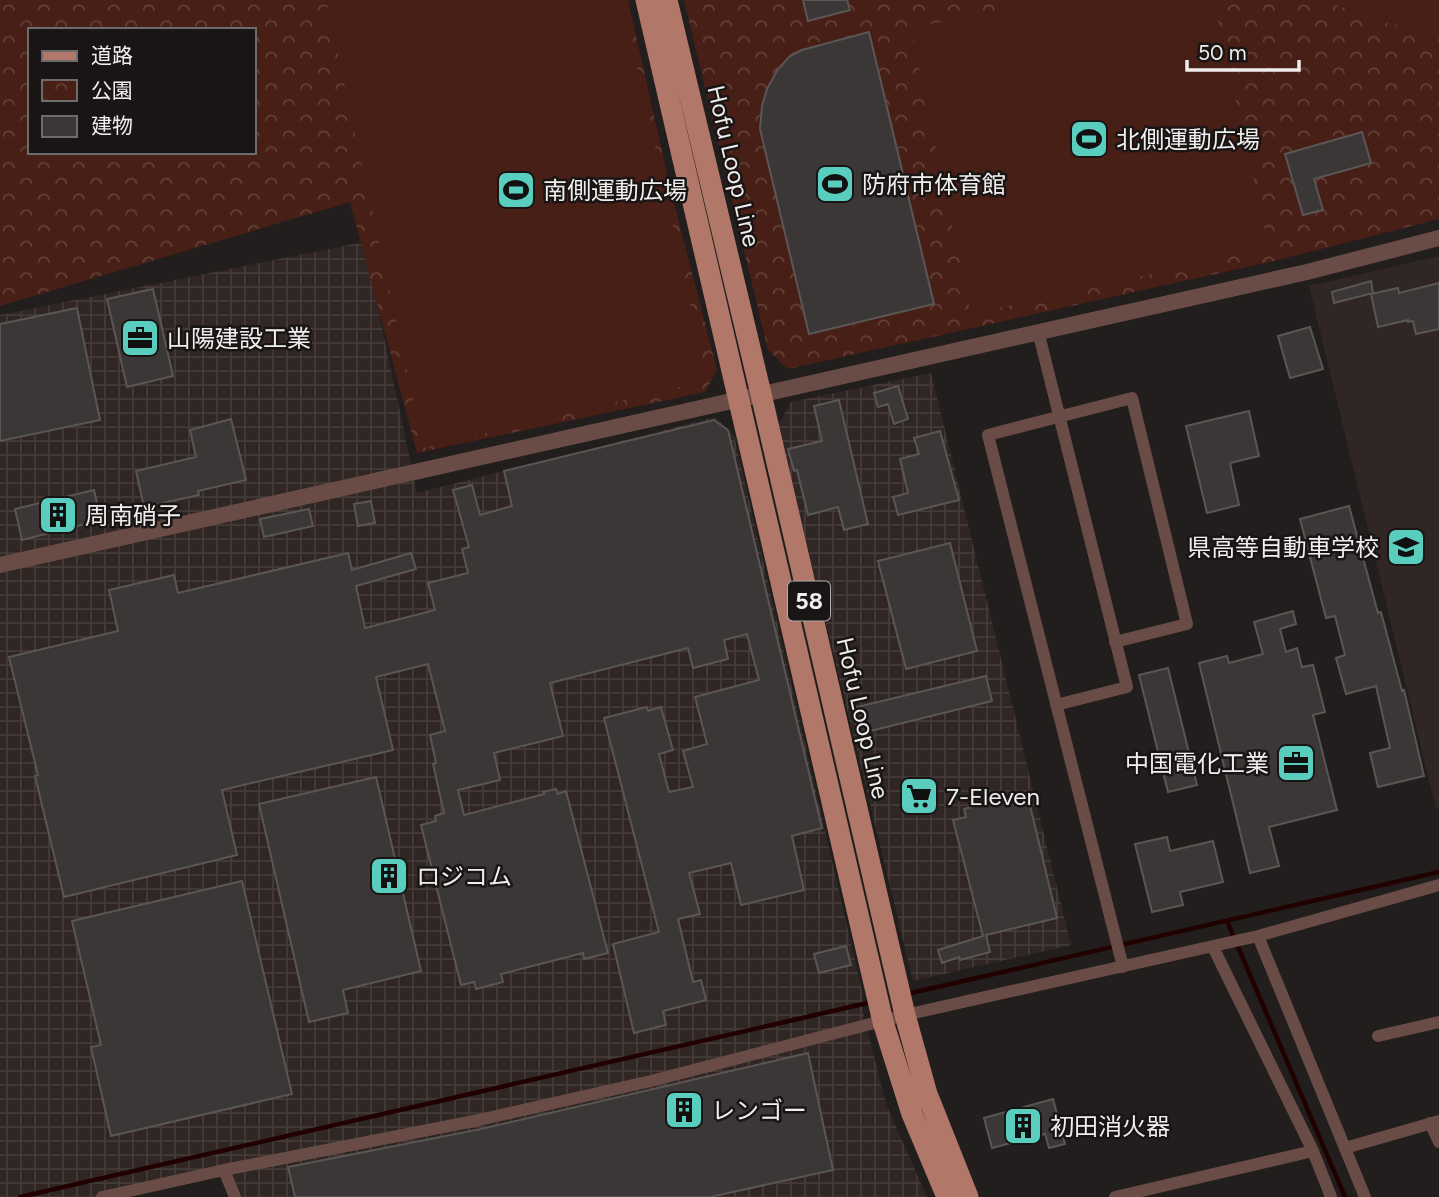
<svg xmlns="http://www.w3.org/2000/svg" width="1439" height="1197" font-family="Figtree,'Noto Sans JP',sans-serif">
<defs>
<pattern id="industrial-grid" width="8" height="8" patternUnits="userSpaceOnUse" patternTransform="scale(1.75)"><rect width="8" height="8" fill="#302624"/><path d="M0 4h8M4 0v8" fill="none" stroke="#443b39"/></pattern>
<pattern id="park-crowns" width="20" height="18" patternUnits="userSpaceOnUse" patternTransform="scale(1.75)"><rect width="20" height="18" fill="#481f16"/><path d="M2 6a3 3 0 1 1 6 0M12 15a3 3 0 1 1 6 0" fill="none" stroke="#634038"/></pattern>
</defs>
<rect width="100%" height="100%" fill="#211e1d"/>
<path fill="#302624" d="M1439,256V808L1436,809L1309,286Z"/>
<path fill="url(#industrial-grid)" d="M364,242L417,493L715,417L734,435L862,991L863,1013L886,1104L927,1197H235L223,1170L102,1197H0V315Z
M931,373L1071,945L913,981L778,425L791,402Z"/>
<path fill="url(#park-crowns)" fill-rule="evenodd" d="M0,0H628L670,187L717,370L705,392L417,453L350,202L0,306ZM30,30H254V152H30Z
M684,0H1439V219L1274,261L788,369L768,350Z"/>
<path fill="#481f16" d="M326,0H622L707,380L424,448Z
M1042,0H1213L1269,248L971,314L911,29Z
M1322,0H1439V32L1381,22Z"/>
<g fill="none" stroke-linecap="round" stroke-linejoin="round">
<path stroke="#210000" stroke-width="4.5" d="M1227,921L1345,1197
M907,994L1439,872
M20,1197L872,1002"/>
</g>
<path fill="#3a3736" stroke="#5a5655" stroke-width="2" d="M803,0H847L850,10L808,21Z
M869,32L934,304L809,334L760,129L762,106L767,89L778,69L790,56L802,50Z
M1362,132L1371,163L1314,179L1323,210L1303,215L1285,154Z
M1371,281L1373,293L1334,303L1332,292Z
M1439,283V329L1416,334L1413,321L1408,322V320L1378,327L1371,294L1398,288L1399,293Z
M153,289L173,376L127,387L107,299Z
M77,308L100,420L0,441V324Z
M1310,327L1323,369L1290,378L1278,336Z
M898,386L908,419L894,424L888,404L878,407L874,393Z
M839,400L868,524L844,530L838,507L808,515L797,470L794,471L788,449L822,441L814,406Z
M1249,411L1259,456L1230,463L1239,505L1207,513L1186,426Z
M231,419L246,480L198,491L199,495L144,507L136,471L196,457L190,430Z
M714,420L728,430L822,828L792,836L804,890L741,905L731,863L689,873L700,914L678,919L693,982L701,980L706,1000L663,1011L666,1025L634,1033L613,944L659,932L604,718L647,707L648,711L661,707L673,750L659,754L669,792L693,787L683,751L707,744L695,697L759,680L747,634L724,640L728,659L693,668L688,648L550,683L563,736L494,753L500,780L458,790L464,815L544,794L543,792L556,789L558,794L566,791L608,953L584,959L583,953L501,974L503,982L476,989L474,982L461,985L421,825L436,821L435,816L444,813L433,764L436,763L430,735L445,731L428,664L376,677L393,750L222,790L237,855L64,897L35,776L38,775L9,657L118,631L109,590L174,575L178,593L348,553L352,570L411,553L416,569L356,586L365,628L435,610L428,583L468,573L462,549L469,547L453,490L472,485L480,515L512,506L504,471Z
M940,431L959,500L898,515L893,497L908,493L900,459L919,454L914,438Z
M94,490L101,520L22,540L15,509Z
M371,501L375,523L358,526L354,504Z
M1349,506L1378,613L1381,612L1402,691L1404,690L1424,776L1378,787L1370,753L1390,748L1376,686L1346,694L1336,658L1345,655L1335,616L1326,618L1300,519Z
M309,509L313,526L264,537L260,519Z
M950,543L977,651L906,669L878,561Z
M1293,611L1296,624L1280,629L1286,652L1297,648L1302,667L1313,665L1325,712L1313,715L1337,810L1269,827L1279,866L1250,873L1199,663L1227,656L1229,663L1263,654L1254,622Z
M1168,668L1197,785L1168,792L1139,675Z
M986,676L992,701L858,734L853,708Z
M376,777L421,971L343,990L348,1013L309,1022L259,804Z
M1027,793L1057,918L986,935L990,952L960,960L959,957L942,963L938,950L983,936L953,820L966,817L964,809Z
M1167,837L1170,851L1213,841L1223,882L1180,892L1183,905L1152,912L1135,844Z
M242,881L292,1094L111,1136L91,1047L101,1045L72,921Z
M846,946L851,965L819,973L814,954Z
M808,1053L833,1170L710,1197H295L288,1167L481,1129Z
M1053,1099L1065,1144L1049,1148L1045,1134L992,1148L984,1118Z"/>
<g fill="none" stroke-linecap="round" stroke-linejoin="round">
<path stroke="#684c45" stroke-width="12" d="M1038,331L1127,687L1056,705
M1115,642L1187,624L1132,398L988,435L1123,967
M1258,936L1365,1197
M1213,947L1313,1151L1331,1197
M1378,1036L1439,1022
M1430,1123L1439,1142
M1345,1148L1439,1121
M224,1170L235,1197
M102,1197L224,1170L479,1120L651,1081L905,1015L1258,936L1439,885
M1115,1197L1313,1151"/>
<path stroke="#684c45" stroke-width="16" d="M0,565L1307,272L1439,238"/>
<path stroke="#b1786a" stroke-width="21" d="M646,0L883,1022L912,1114L947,1197
M667,0L761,394L905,1015L927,1094L968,1197"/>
</g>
<defs>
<symbol id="stadium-square" viewBox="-11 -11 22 22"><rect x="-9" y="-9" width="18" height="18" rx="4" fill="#59cebf" stroke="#181514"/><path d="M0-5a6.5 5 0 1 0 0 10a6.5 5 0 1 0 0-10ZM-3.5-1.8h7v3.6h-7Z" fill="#111"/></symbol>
<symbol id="office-square" viewBox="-11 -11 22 22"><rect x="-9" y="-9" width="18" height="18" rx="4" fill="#59cebf" stroke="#181514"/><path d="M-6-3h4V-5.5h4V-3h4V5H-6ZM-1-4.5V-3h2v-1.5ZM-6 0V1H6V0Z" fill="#111"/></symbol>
<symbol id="building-square" viewBox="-11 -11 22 22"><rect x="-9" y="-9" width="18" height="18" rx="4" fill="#59cebf" stroke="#181514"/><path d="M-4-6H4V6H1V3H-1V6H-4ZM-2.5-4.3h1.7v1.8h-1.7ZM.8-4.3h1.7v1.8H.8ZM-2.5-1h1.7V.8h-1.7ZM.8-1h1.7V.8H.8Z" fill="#111"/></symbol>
<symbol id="school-square" viewBox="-11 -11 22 22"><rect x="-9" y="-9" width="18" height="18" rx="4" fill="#59cebf" stroke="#181514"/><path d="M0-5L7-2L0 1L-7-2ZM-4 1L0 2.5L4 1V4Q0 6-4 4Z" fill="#111"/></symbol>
<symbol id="supermarket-square" viewBox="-11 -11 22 22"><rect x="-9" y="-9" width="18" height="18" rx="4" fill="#59cebf" stroke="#181514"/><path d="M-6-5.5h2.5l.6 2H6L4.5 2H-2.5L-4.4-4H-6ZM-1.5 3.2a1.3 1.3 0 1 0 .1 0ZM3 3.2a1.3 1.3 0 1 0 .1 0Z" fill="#111"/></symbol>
</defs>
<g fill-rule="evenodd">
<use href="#stadium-square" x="1067" y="117" width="44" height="44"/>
<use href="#stadium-square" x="813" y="162" width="44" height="44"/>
<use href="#stadium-square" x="494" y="168" width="44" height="44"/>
<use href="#office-square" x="118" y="316" width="44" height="44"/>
<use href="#building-square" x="36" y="493" width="44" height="44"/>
<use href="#school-square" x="1384" y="525" width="44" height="44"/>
<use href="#office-square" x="1274" y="741" width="44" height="44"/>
<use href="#supermarket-square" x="897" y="774" width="44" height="44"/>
<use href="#building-square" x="367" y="854" width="44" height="44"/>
<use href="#building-square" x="662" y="1088" width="44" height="44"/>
<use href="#building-square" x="1001" y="1104" width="44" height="44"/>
</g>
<g text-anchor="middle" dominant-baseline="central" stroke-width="5" stroke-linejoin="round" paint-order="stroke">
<rect fill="#181514" stroke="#afacac" stroke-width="2" x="788" y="581.5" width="42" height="39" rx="5"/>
<g font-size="23" font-weight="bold" fill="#f0eded">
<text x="809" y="601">58</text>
</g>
<g font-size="24" fill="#f0eded" stroke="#181514" text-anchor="start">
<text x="1116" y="139">北側運動広場</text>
<text x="862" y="184">防府市体育館</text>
<text x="543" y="190">南側運動広場</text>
<text x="167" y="338">山陽建設工業</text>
<text x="85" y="515">周南硝子</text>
<text x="1379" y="547" text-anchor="end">県高等自動車学校</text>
<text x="1269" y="763" text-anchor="end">中国電化工業</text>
<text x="946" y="796">7-Eleven</text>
<text x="416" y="876">ロジコム</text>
<text x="711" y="1110">レンゴー</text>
<text x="1050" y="1126">初田消火器</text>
</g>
<g font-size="24" fill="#f0eded" stroke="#181514">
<text transform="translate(734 166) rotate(77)">Hofu Loop Line</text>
<text transform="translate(863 718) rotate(77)">Hofu Loop Line</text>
</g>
</g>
<rect x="28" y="28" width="228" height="126" fill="#181514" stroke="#6e6b6b" stroke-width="2"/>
<rect x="42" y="51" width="35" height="10" fill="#b1786a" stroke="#6e6b6b" stroke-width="2"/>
<text x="91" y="63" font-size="21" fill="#f0eded">道路</text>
<rect x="42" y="80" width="35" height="21" fill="url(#park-crowns)" stroke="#6e6b6b" stroke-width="2"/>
<text x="91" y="98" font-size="21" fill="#f0eded">公園</text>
<rect x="42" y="116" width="35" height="21" fill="#3a3736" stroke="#6e6b6b" stroke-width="2"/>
<text x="91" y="133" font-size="21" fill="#f0eded">建物</text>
<path d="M1187 60v10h112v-10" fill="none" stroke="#f0eded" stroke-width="3.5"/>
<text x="1198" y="60" font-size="21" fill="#f0eded" stroke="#181514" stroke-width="5" paint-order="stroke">50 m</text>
</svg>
